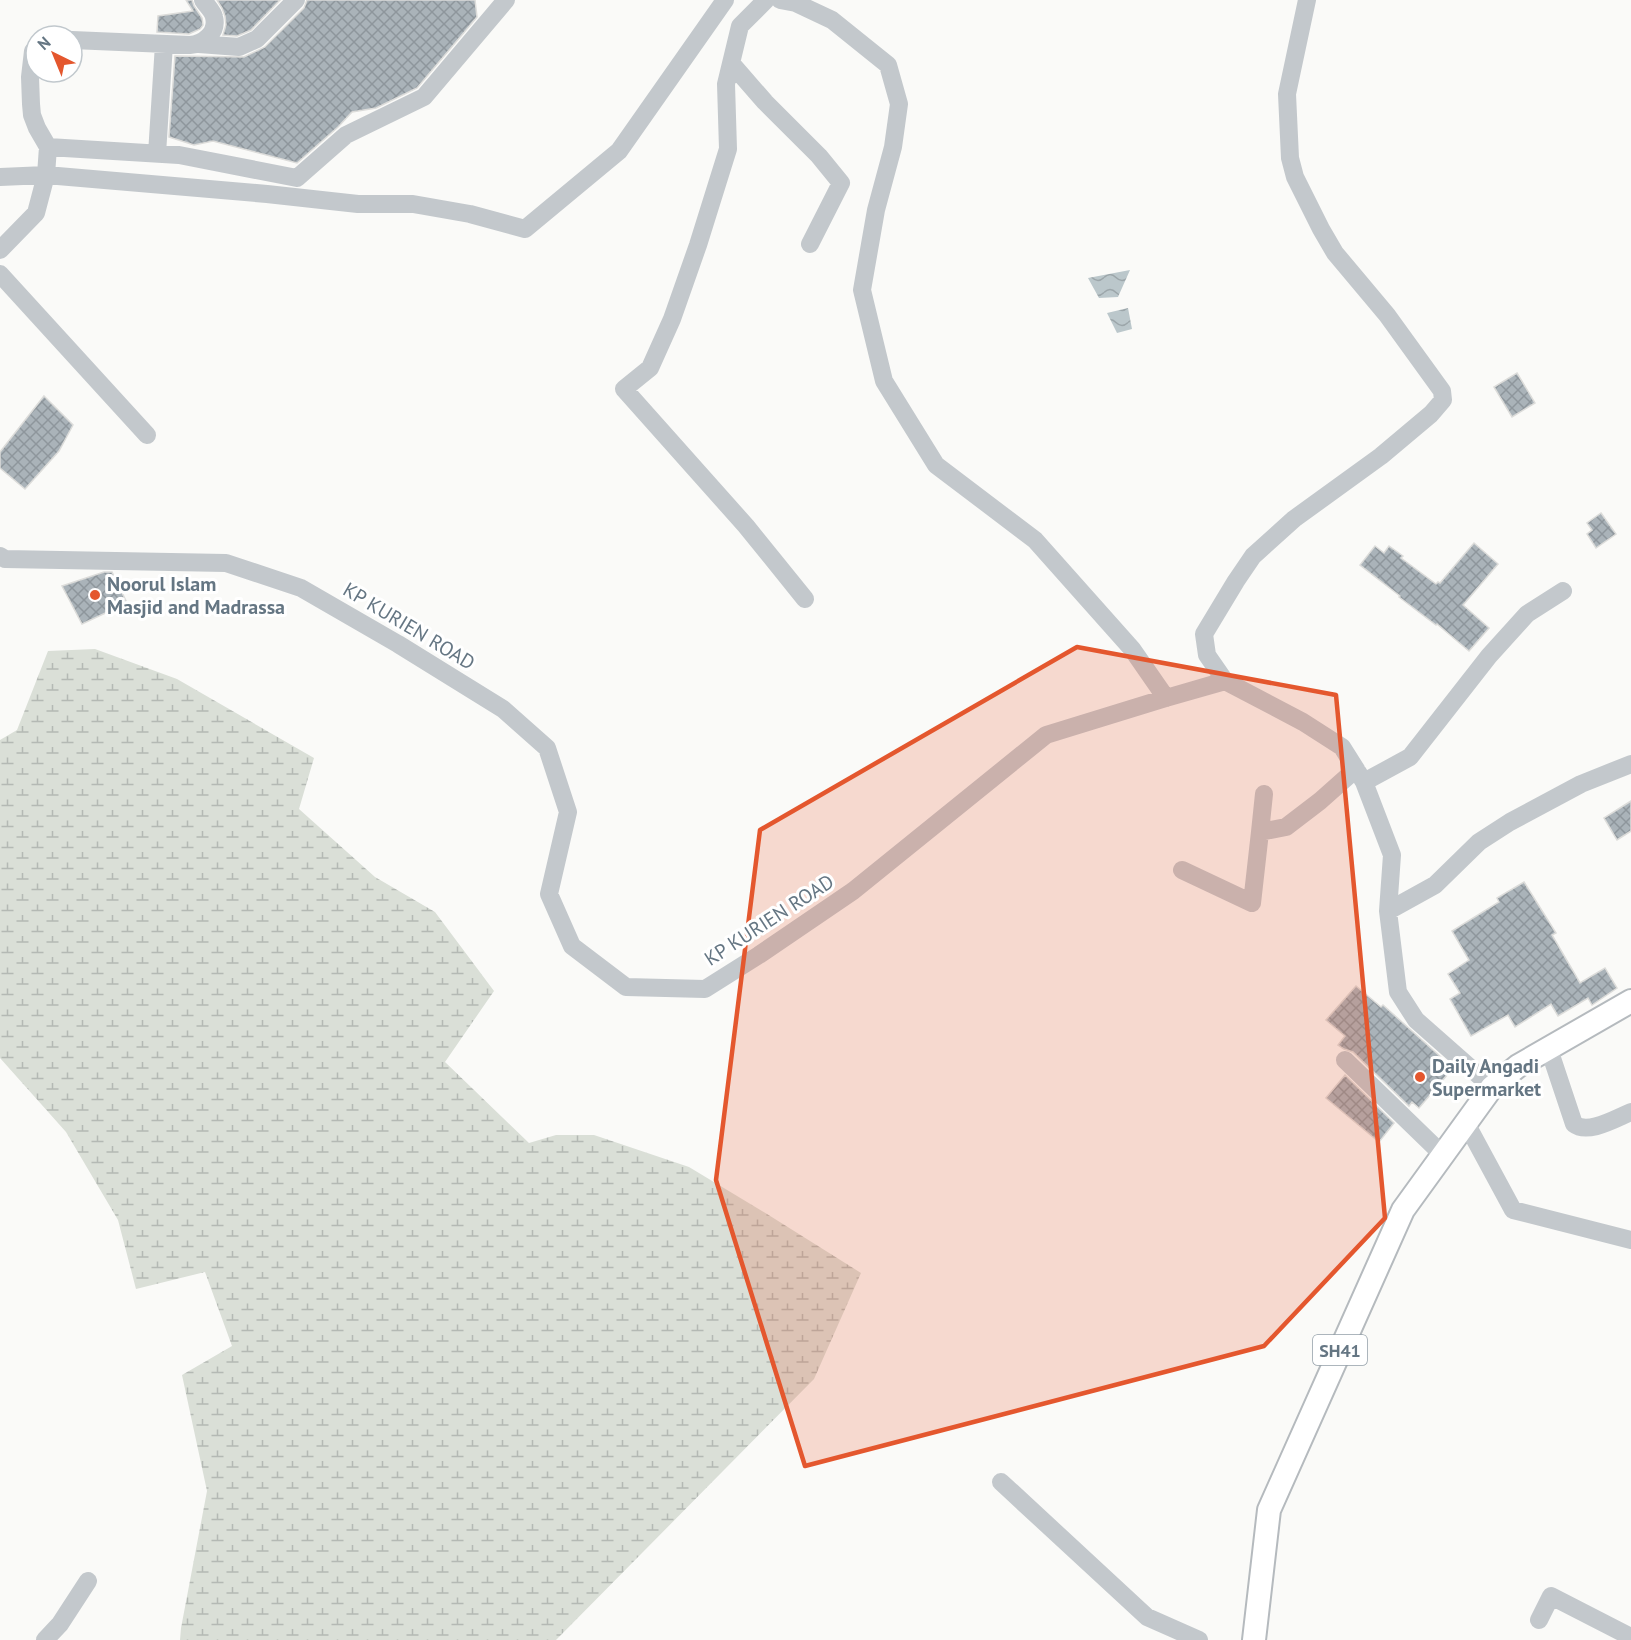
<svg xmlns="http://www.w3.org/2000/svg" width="1631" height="1640" font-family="'PT Sans',sans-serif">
<defs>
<pattern id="wetland-marsh" width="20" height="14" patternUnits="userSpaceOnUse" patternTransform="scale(1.5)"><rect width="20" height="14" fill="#dadfd7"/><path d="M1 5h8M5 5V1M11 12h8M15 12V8" fill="none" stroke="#b4b9b4"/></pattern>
<pattern id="water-waves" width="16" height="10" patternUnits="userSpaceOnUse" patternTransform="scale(1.5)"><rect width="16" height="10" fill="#bbc7cb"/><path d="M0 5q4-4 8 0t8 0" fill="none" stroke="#9ca6aa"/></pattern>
<pattern id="building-cross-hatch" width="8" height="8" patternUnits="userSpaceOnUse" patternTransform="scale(1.5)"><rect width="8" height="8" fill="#aab3b9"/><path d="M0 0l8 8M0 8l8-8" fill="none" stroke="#8e969c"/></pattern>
</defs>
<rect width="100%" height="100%" fill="#fafaf8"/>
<path fill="url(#wetland-marsh)" d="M95,649L177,679L314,758L299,809L375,877L435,912L494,991L445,1062L529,1143L556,1135H594L689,1167L767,1214L861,1273L814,1379L556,1640H180L181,1628L207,1491L182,1375L232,1346L205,1272L136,1289L118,1220L66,1132L0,1058V740L17,730L48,651Z"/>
<path fill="url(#water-waves)" d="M1130,270L1118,297L1099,298L1088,278Z
M1128,308L1132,329L1117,333L1107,313Z"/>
<path fill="url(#building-cross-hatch)" stroke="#dcdcda" stroke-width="1.5" d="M186,0H192L194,6L202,18L203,25L200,29L189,34L157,32L158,16L193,11Z
M217,0H280L251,30L237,36L223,35L226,25L225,16L222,8Z
M307,0H475L477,17L417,88L376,108L352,112L338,127L297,163L213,141L194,145L169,137L175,56L244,57L265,47L304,8Z
M1517,373L1535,403L1512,417L1494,387Z
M44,396L73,425L59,451L25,489L0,468V452Z
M1601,513L1616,534L1596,548L1587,534L1592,530L1587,523Z
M1474,543L1498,564L1463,605L1489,628L1469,651L1437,624L1436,625L1399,597L1400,596L1360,565L1375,546L1384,553L1389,546L1403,556L1401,558L1436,584L1438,582L1440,583Z
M104,572H112L127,603L82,624L62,586Z
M1631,801V831L1617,840L1604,818Z
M1524,882L1556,933L1552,935L1580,983L1605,968L1617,988L1592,1005L1588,998L1558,1016L1551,1004L1515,1027L1508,1015L1471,1036L1450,999L1460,993L1448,974L1469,960L1452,931L1499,902L1497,898Z
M1356,986L1381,1007L1383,1005L1453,1068L1419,1108L1412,1102L1409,1106L1353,1052L1344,1049L1338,1045L1345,1036L1326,1020Z
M1345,1075L1394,1123L1379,1142L1326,1098Z"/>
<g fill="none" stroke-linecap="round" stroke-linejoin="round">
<defs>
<path id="major" d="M1254,1640L1269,1510L1403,1210L1492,1087L1518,1066L1631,1001"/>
</defs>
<use href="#major" stroke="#b5babe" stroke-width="26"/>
<path stroke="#c3c8cc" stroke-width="18" d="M766,0L740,26L726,84L728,149L698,245L672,319L650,368L624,389L746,526L805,599
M780,0L796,3L832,20L888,65L899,104L893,147L876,210L862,290L884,381L936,465L1035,540L1132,649L1166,698
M72,40L190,45C203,44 218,33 214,17C213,11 206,5 203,0
M199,44L239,47L257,39L296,0
M731,63L765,102L819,156L841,183L810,244
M48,147L179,155L297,178L346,135L424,97L506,0
M157,154L164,44
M0,177L46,175L267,194L358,204H413L470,214L525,229L619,151L725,0
M0,250L36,213L46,175L48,147L37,128L32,115L31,104L30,77L33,51L36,48
M0,274L147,435
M0,556L5,559L226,563L301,588L398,644L503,709L547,748L568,812L549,894L572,946L626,987L705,989L759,955L853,891L1046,735L1166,698L1225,681L1303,722L1342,747L1364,782L1392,855L1388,911L1398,992L1416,1020L1492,1087
M1225,681L1207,655L1204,634L1236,581L1253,556L1294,519L1381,456L1431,414L1443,400L1442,391L1387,315L1335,253L1321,229L1295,177L1290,158L1287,94L1307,0
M1364,782L1410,757L1489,656L1527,614L1563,591
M1260,832L1264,794
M1182,870L1252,903L1260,832L1286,827L1320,801L1356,769
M1388,911L1435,885L1479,842L1510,822L1581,784L1631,764
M1549,1049L1574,1124C1588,1135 1616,1118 1631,1112
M1345,1060L1443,1155
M1466,1123L1513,1210L1631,1240
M1001,1482L1147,1617L1199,1640
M1539,1620L1551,1596L1631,1637
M45,1640L60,1624L88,1581"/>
<use href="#major" stroke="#fff" stroke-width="22"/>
</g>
<path fill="#e4572e" fill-opacity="0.2" stroke="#e4572e" stroke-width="4.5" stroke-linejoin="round" d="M1077,647L1336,695L1385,1218L1264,1346L805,1466L716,1180L760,830Z"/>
<g fill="#e4572e" stroke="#fff" stroke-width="2">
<circle cx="95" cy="595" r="6"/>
<circle cx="1420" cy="1077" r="6"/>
</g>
<g text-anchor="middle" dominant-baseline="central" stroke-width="6" stroke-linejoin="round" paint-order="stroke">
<rect fill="#fff" stroke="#939fa8" stroke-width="1.5" x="1313" y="1335" width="54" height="30" rx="4.5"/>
<g font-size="18" font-weight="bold" fill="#657683">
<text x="1340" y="1350">SH41</text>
</g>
<g font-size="20" font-weight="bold" fill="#657683" stroke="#fff" text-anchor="start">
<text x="107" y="584">Noorul Islam<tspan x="107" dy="23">Masjid and Madrassa</tspan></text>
<text x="1432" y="1066">Daily Angadi<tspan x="1432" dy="23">Supermarket</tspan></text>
</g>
<g font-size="20" fill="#657683" stroke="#fff">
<text transform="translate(409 626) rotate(31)">KP KURIEN ROAD</text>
<text transform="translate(769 920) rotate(-33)">KP KURIEN ROAD</text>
</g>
</g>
<g transform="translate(54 54) rotate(317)"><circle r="28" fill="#ffffff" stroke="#c1c8cd" stroke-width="1.5"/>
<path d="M0-4.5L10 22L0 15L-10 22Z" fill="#e4572e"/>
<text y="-9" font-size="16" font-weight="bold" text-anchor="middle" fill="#657683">N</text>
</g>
</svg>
